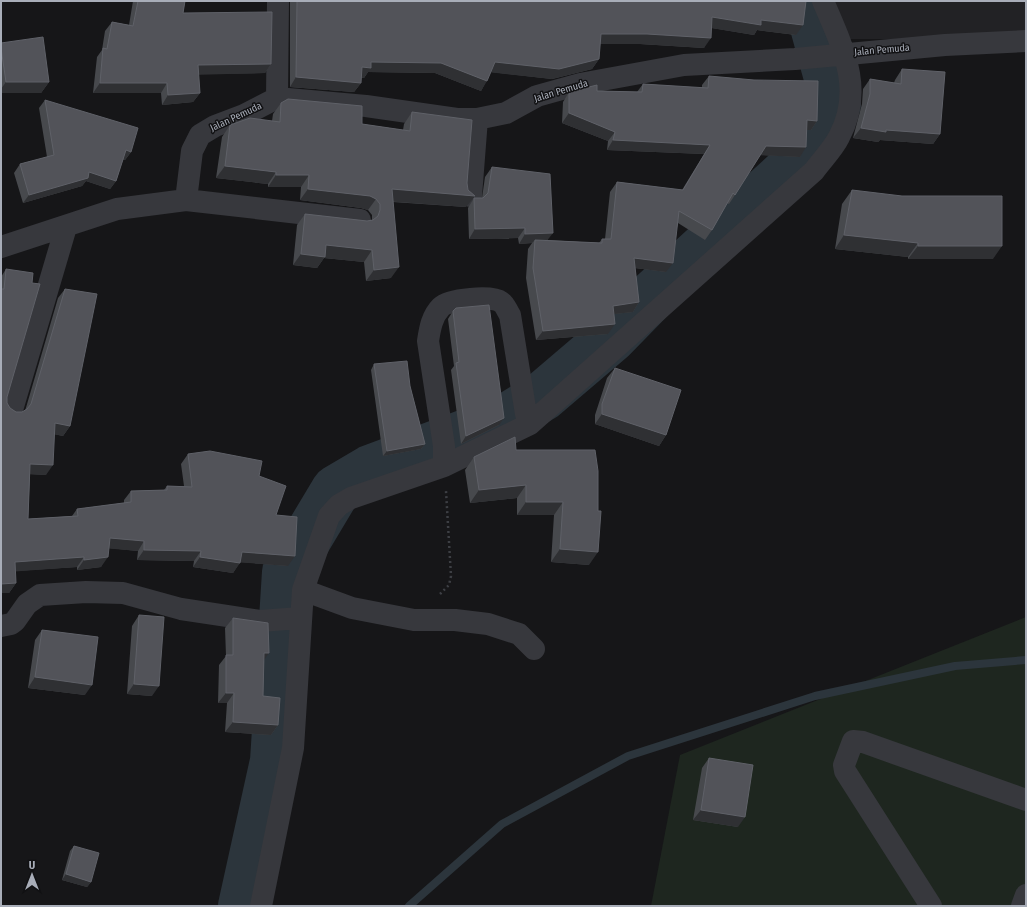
<svg xmlns="http://www.w3.org/2000/svg" width="1027" height="907" font-family="'Fira Sans Condensed',sans-serif">
<rect width="100%" height="100%" fill="#161618"/>
<path fill="#222225" d="M811,1H1026V36L940,39H833Z"/>
<path fill="#1e261f" d="M1026,617V906H651L680,755Z"/>
<g fill="none" stroke-linecap="round" stroke-linejoin="round">
<path stroke="#2c353c" stroke-width="8" d="M409,906L502,824L628,756L815,696L955,666L1026,660"/>
<path stroke="#2c353c" stroke-width="50" d="M243,906L275,761L287,572L336,490L370,470L504,420L543,396L611,338L653,295L803,158L823,132L836,104L808,1"/>
<path stroke="#3d3f44" stroke-width="2.5" stroke-dasharray="2 3" stroke-linecap="butt" d="M440,594L449,585L451,576L446,491"/>
<path stroke="#37383d" stroke-width="22" d="M277,98L278,1
M471,196L477,119
M186,200L360,220
M1,247L117,209L186,200L192,151L200,135L215,126L244,115L277,98L366,106L457,119H477L506,113L537,96L580,84L684,65L795,59L945,45L1026,41
M12,410L66,227
M444,466V446L428,341C430,328 432,316 441,307C449,299 492,295 501,302C505,304 507,311 510,315L526,414L530,424
M303,590L352,608L414,620H455L488,624L519,634L534,649
M1,626L11,624L15,621L27,604L40,595L86,592L123,593L181,609L260,621L300,618
M261,906L293,748L303,590L329,516L339,505L351,498L444,466L530,424L814,171C822,160 833,149 839,137C865,89 842,46 823,1
M931,906L845,771L844,765L853,741L863,742L1026,800
M1022,906L1026,895"/>
</g>
<path fill="#47494d" d="M133,1H185L183,13L271,64L265,73L198,74L200,93L193,102L162,105L161,93H93L97,57L102,50L105,31L112,22L129,25Z
M290,1H806L796,35L757,30L754,35L712,28L704,48L640,44H600L599,59L592,69L552,79L491,72L481,91L435,73L368,72L364,78H361V83L354,92L290,87Z
M1,43L49,82L41,93H1Z
M902,69L940,134L933,144L880,140L878,142L853,138L862,104L863,89L870,79L894,83L895,80Z
M709,76L817,121L811,130H807L800,157L760,155L735,195L729,204L727,203L712,230L705,240L678,223L666,272L635,268L639,302L633,312L614,314L608,334L536,340L526,278L528,249L532,243L519,244L518,238L469,239L468,208L474,198H482L485,177L492,167L548,240L599,243L602,239H605L610,192L617,182L682,190L704,154L607,150L608,141L562,123L563,102L569,92L597,91L637,92L643,84L702,88V85Z
M45,100L131,152L125,160H123L116,181L110,189L86,181L82,186L23,203L14,173L20,164L47,157L39,108Z
M281,103L362,124L403,130L404,124L412,112L467,183L466,207L393,202L391,278L366,281L364,262L324,258L317,268L293,265L297,225L305,214L367,221L372,220V215L368,210L361,208L300,200L301,187H268V184L216,178L222,137L230,125L272,121L273,114Z
M852,190L993,259H908V257L835,249L842,204Z
M6,269L7,403L10,408L16,412H22L25,411L58,298L65,289L70,426L63,436L54,434L46,475L30,474L28,519L72,516L77,509L124,503V500L131,491L164,490L167,486H184L181,464L188,454L259,476L276,515L288,566L240,562L233,573L193,567L194,561L137,560L138,551L109,548L101,567L77,570V567L15,571L16,583L9,593H1V277Z
M453,311L499,425L461,444L451,370L454,366L448,319Z
M374,364L410,386L425,444L421,449L383,456L371,370Z
M615,368L666,435L659,446L595,424V415L607,378Z
M516,450H595L589,565L551,562L554,515H517V498L470,503L465,470L474,457Z
M139,615L152,696L127,694L132,626Z
M233,618L264,660L263,696L278,725L271,735L225,732L227,703H218L219,665L226,656L225,628Z
M42,630L85,695L28,688L35,640Z
M709,758L738,827L693,820L702,768Z
M74,846L91,882L87,887L62,880L70,851Z"/>
<path fill="#2f3033" d="M712,17L761,20L803,25L796,35L757,30L754,35L705,27Z
M601,34H647L711,38L704,48L640,44H594Z
M599,59L592,69L552,79L488,72L495,62Z
M371,62L441,63L487,81L481,91L435,73L368,72L364,78L355,77L362,67Z
M271,64L265,73L191,75L198,65Z
M296,77L361,83L354,92L290,87Z
M6,82H49L41,93H1V89Z
M100,83H167L161,93H93Z
M200,93L193,102L162,105L168,95Z
M569,113L615,132L608,141L562,123Z
M807,120L817,121L811,130H800Z
M861,128L886,130L940,134L933,144L880,140L878,142L853,138Z
M613,140L710,145L704,154L607,150Z
M766,146L806,147L800,157L759,155Z
M126,150L131,152L125,160L120,159Z
M225,166L276,172L268,184L216,178Z
M89,172L116,181L110,189L86,181L82,186L23,203L29,195Z
M276,175H309L301,187H268Z
M308,189L370,196L376,199L368,210L361,208L300,200Z
M392,189L475,196L466,207L384,201Z
M525,228L518,238L469,239L475,229Z
M553,233L546,242L535,240L532,243L519,244L525,234Z
M844,235L918,243L908,257L835,249Z
M326,245L372,250L364,262L324,258L317,268L293,265L301,254Z
M918,246H1002L993,259H908Z
M634,258L673,263L666,272L627,267Z
M399,267L391,278L366,281L374,270Z
M639,302L633,312L606,315L613,306Z
M615,324L608,334L536,340L543,331Z
M602,414L666,435L659,446L595,424Z
M504,418L499,425L461,444L466,436Z
M55,423L70,426L63,436L48,433Z
M425,444L421,449L383,456L387,451Z
M30,464L53,465L46,475L23,474Z
M526,485L517,498L470,503L479,490Z
M526,502H563L554,515H517Z
M110,538L144,541L138,551L103,548Z
M560,549L598,552L589,565L551,562Z
M144,550L201,551L194,561L137,560Z
M242,552L295,556L288,566L235,562Z
M84,557L77,567L8,572L15,562Z
M108,557L101,567L77,570L84,560Z
M200,557L240,563L233,573L193,567Z
M16,583L9,593H1V584Z
M264,653H269L262,663Z
M35,677L92,685L85,695L28,688Z
M134,684L159,686L152,696L127,694Z
M226,693H234L227,703H218Z
M233,722L278,725L271,735L225,732Z
M701,810L745,817L738,827L693,820Z
M66,874L91,882L87,887L62,880Z"/>
<path fill="#525359" stroke="#5f6168" d="M138,1H185L183,13L272,12L271,64L198,65L200,93L168,95L167,83H100L103,48L107,49L112,22L133,26Z
M297,1H806L803,25L761,20V25L712,17L711,38L647,34H601L599,59L559,69L495,62L487,81L441,63L371,62V68L362,67L361,83L296,77Z
M43,37L49,82H6L1,48V43Z
M902,69L945,72L940,134L886,130V132L861,128L870,94V79L901,84Z
M709,76L754,80L818,81L817,121L807,120L806,147L766,146L735,195L733,193L712,230L679,211L673,263L634,258L639,302L613,306L615,324L543,331L533,268L535,240L602,243V239H611L617,182L683,190L710,145L613,140L615,132L569,113V92L597,85V91L642,92L643,84L708,88Z
M288,99L362,106V124L410,131L412,112L472,120L467,183L468,190L475,196L392,189L399,267L374,270L372,250L326,245L325,257L301,254L305,214L367,221L373,220L378,216L380,210V204L376,199L370,196L308,189L309,175H276V172L225,166L230,125L250,118L280,122L281,103Z
M45,100L138,128L131,152L126,150L116,181L89,172L88,178L29,195L20,164L54,155Z
M492,167L550,174L553,233L525,234V228L475,229L474,198H483L488,193Z
M852,190L902,196H1002V246H918V243L844,235Z
M6,269L33,273L32,283L40,284L7,397V403L10,408L16,412H22L27,409L31,404L65,289L97,294L70,426L55,423L53,465L30,464L28,519L78,516L77,509L131,502V491L167,490V486L192,487L188,454L210,451L262,461L259,476L286,486L276,515L297,517L295,556L242,552L240,563L200,557L201,551L144,550V541L110,538L108,557L84,560V557L15,562L16,583L1,584V289H4Z
M489,305L504,418L466,436L456,363L459,362L453,311L456,308Z
M407,361L410,386L425,444L387,451L374,364Z
M615,368L681,390L666,435L602,414V404Z
M515,437L516,450H595L598,471V511H601L598,552L560,549L563,502H526V485L479,490L474,457Z
M139,615L164,617L159,686L134,684Z
M233,618L268,623L269,653H264L263,696L280,698L278,725L233,722L234,693H226V655H233Z
M42,630L98,637L92,685L35,677Z
M709,758L753,765L745,817L701,810Z
M74,846L99,853L91,882L66,874Z"/>
<g text-anchor="middle" dominant-baseline="central" stroke-width="3" stroke-linejoin="round" paint-order="stroke">
<g font-size="10" fill="#a8adb8" stroke="#111113">
<text transform="translate(882 50) rotate(-5)">Jalan Pemuda</text>
<text transform="translate(561 91) rotate(-17)">Jalan Pemuda</text>
<text transform="translate(236 117) rotate(-25)">Jalan Pemuda</text>
</g>
</g>
<rect width="1027" height="907" fill="none" stroke="#a8adb8" stroke-width="4"/>
<g transform="translate(32 875)" stroke="#111113" stroke-width="3" paint-order="stroke">
<path d="M0-3L7 15L0 10L-7 15Z" fill="#a8adb8"/>
<text y="-6" font-size="11" font-weight="bold" text-anchor="middle" fill="#a8adb8">U</text>
</g>
</svg>
